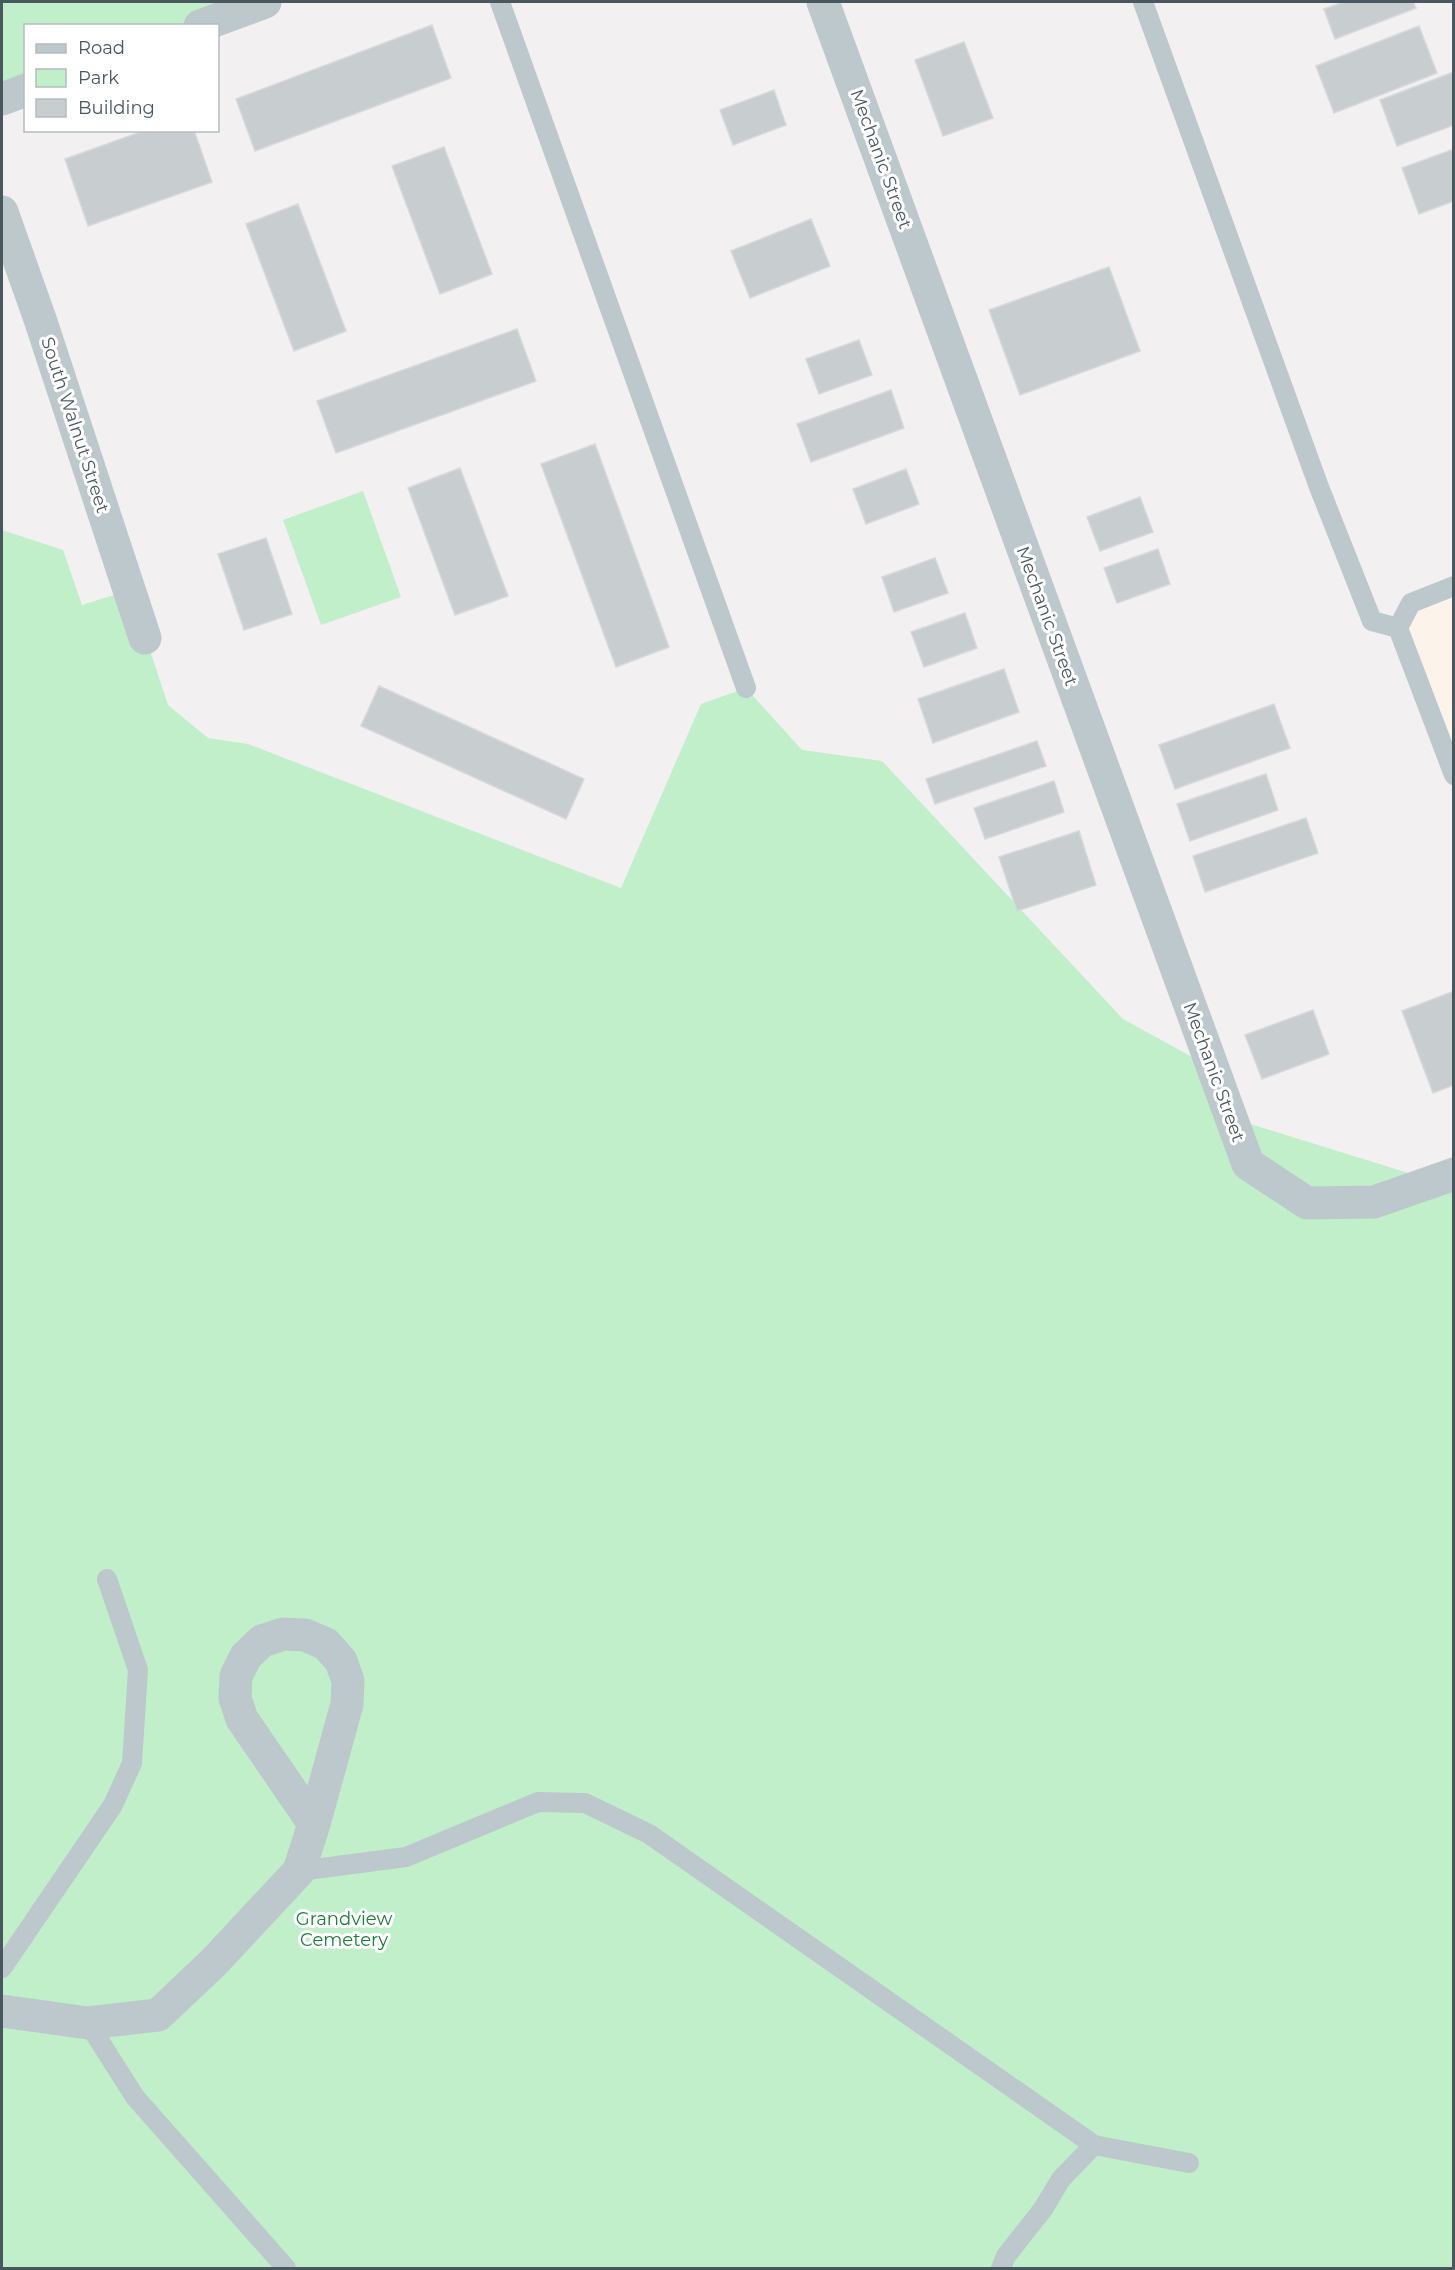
<svg xmlns="http://www.w3.org/2000/svg" width="1455" height="2270" font-family="Montserrat,sans-serif">
<rect width="100%" height="100%" fill="#f3f0f1"/>
<path fill="#fcf4eb" d="M1453,586V775L1398,628L1411,603Z"/>
<path fill="#c1efca" d="M2,2H265L200,25L26,26L25,90L2,99Z
M363,491L401,597L321,625L283,520Z
M2,530L63,550L82,605L130,590L168,705L208,738L248,744L621,888L701,704L746,688L802,750L882,761L1123,1019L1212,1068L1231,1118L1434,1181L1453,1174V2268H2Z"/>
<path fill="#c8cdd0" stroke="#d5d8dc" stroke-width="1.5" d="M1344,2H1413L1416,8L1335,39L1324,9Z
M432,25L451,78L255,151L236,99Z
M1419,26L1437,73L1334,113L1316,66Z
M964,42L993,118L943,136L915,60Z
M1451,73L1454,79V125L1397,146L1380,100Z
M774,90L786,125L733,145L720,110Z
M146,130H194L212,182L88,226L65,159Z
M444,147L492,274L440,294L392,166Z
M1454,149V201L1419,214L1402,168Z
M298,204L346,331L294,351L246,224Z
M811,219L830,266L750,298L731,251Z
M1109,267L1140,351L1020,395L989,310Z
M517,329L536,381L336,453L317,401Z
M859,340L872,375L819,394L806,359Z
M891,390L904,428L811,462L797,424Z
M595,444L669,647L616,667L541,464Z
M460,468L508,596L455,615L408,488Z
M906,469L919,504L866,524L853,489Z
M1140,497L1153,532L1100,551L1087,517Z
M266,538L292,614L244,630L218,554Z
M1158,549L1170,584L1117,603L1104,568Z
M935,558L948,593L894,612L882,577Z
M965,613L977,648L924,667L911,632Z
M1004,669L1019,712L933,743L918,699Z
M379,686L584,779L566,819L361,726Z
M1274,704L1290,748L1175,789L1159,745Z
M1037,741L1046,766L935,804L926,779Z
M1266,774L1278,810L1190,841L1177,804Z
M1054,781L1064,812L985,839L974,808Z
M1306,818L1318,853L1205,892L1193,856Z
M1079,831L1096,885L1017,911L999,857Z
M1454,991V1085L1433,1093L1402,1011Z
M1313,1010L1329,1054L1262,1079L1245,1035Z"/>
<g fill="none" stroke-linecap="round" stroke-linejoin="round">
<path stroke="#bdc8cd" stroke-width="20" d="M500,2L746,688
M1143,2L1319,487L1372,621L1398,628
M1454,586L1411,603L1398,628L1454,775
M299,1871L406,1857L538,1802L585,1803L649,1834L1094,2145L1189,2163
M2,1968L113,1805L132,1763L138,1670L107,1579
M88,2023L135,2097L286,2268
M1001,2268L1006,2256L1043,2209L1061,2179L1094,2145"/>
<path stroke="#bdc8cd" stroke-width="33" d="M823,2L1248,1164L1307,1203L1374,1202L1454,1174
M200,26L265,2
M2,99L26,90
M2,212L40,319L145,638
M2,2011L88,2023L158,2015L214,1962L299,1871L314,1824L347,1704L348,1681L341,1661L326,1644L305,1635L283,1634L262,1641L246,1656L236,1676L235,1698L242,1719L314,1824"/>
</g>
<g text-anchor="middle" dominant-baseline="central" stroke-width="6" stroke-linejoin="round" paint-order="stroke">
<g font-size="18" fill="#49585e" stroke="#fff">
<text transform="translate(881 159) rotate(70)">Mechanic Street</text>
<text transform="translate(75 425) rotate(72)">South Walnut Street</text>
<text transform="translate(1047 616) rotate(70)">Mechanic Street</text>
<text transform="translate(1214 1072) rotate(70)">Mechanic Street</text>
</g>
<g font-size="18" fill="#197f39" stroke="#fff">
<text x="344" y="1919">Grandview<tspan x="344" dy="21">Cemetery</tspan></text>
</g>
</g>
<rect width="1455" height="2270" fill="none" stroke="#49585e" stroke-width="6"/>
<rect x="24" y="24" width="195" height="108" fill="#ffffff" stroke="#b6bcbf" stroke-width="1.5"/>
<rect x="36" y="44" width="30" height="9" fill="#bdc8cd" stroke="#b6bcbf" stroke-width="1.5"/>
<text x="78" y="54" font-size="18" fill="#49585e">Road</text>
<rect x="36" y="69" width="30" height="18" fill="#c1efca" stroke="#b6bcbf" stroke-width="1.5"/>
<text x="78" y="84" font-size="18" fill="#49585e">Park</text>
<rect x="36" y="99" width="30" height="18" fill="#c8cdd0" stroke="#b6bcbf" stroke-width="1.5"/>
<text x="78" y="114" font-size="18" fill="#49585e">Building</text>
</svg>
